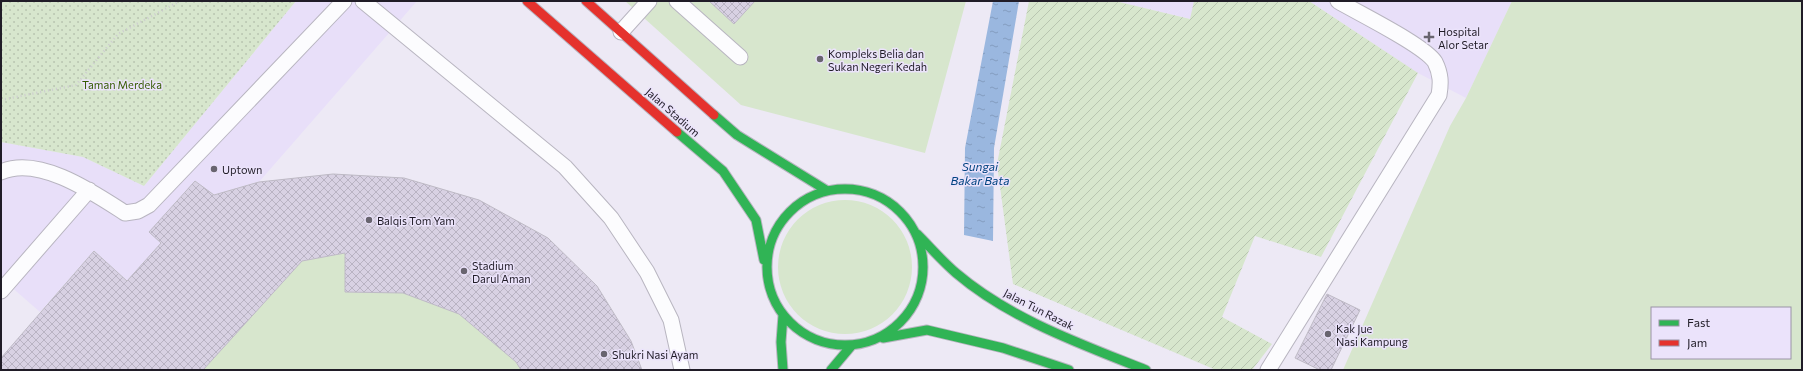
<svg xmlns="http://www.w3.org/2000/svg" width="1803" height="371" font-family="Commissioner,sans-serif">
<defs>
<pattern id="park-dots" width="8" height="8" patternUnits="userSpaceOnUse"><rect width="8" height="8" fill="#d7e6cd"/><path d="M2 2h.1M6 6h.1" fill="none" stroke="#b8c5b0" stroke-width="1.8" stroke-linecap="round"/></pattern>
<pattern id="garden-furrows" width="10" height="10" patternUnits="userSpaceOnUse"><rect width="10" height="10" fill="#d7e6cd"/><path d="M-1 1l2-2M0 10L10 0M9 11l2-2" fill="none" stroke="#b8c5b0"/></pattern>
<pattern id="water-ripples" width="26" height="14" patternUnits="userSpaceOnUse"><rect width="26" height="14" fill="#9ab7df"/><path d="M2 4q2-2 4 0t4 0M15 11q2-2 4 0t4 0" fill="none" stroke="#849dbf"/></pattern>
<pattern id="building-cross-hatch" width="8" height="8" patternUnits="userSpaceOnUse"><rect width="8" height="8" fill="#d8d1e3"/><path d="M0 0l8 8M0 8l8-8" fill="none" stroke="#b9b3c3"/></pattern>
</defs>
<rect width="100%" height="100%" fill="#ede9f5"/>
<path fill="#e8dff9" d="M296,1H417L259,182L214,195L195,181L161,243L127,281L94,251L40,312L1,278V142L83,157L144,186Z
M1115,1H1194L1191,19Z
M1309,1H1512L1466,98L1418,73Z"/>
<path fill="#d7e6cd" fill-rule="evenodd" d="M625,1H966L925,153L741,105Z
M1512,1H1802V370H1343L1450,126L1466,98ZM1652,308H1790V358H1652Z
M778 267a67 67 0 1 1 134 0a67 67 0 1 1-134 0Z
M345,253V292L403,293L459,314L516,362L521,370H203L302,261Z"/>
<path fill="url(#park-dots)" d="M1,1H296L144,186L83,157L1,142Z"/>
<path fill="url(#garden-furrows)" d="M1029,1H1115L1190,19L1194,1H1309L1418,73L1321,257L1255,236L1222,317L1272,344L1252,370H1216L1013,284L997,164Z"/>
<path fill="url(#water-ripples)" d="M993,1H1019L994,148L993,241L964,235L965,148Z"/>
<path fill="url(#building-cross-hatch)" stroke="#bebac5" d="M709,1H755L734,24Z
M333,174L404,178L479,200L548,238L597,286L631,341L642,370H521L516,362L459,314L403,293L345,292V253L302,261L203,370H1V358L94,251L127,281L161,243L149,232L195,181L214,195L259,182Z
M1327,294L1360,310L1331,370H1320L1295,358Z"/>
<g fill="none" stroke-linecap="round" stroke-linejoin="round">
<defs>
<path id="lane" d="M363,1L565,167L611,218L647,272L671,320L682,370
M677,1L740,57
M621,32L649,1
M1,172C39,155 94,193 125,213L138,211L149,205L344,1
M1,291L89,190
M1268,370L1439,95C1441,83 1441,74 1435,62C1424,45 1358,13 1338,1"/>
<path id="fast" d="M714,115L737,135L826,190
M677,132L723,171L756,220L764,260
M767 267a78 78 0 1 1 156 0a78 78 0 1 1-156 0Z
M917,234C930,247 942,261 956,273C1010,319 1081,344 1146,370
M783,315L781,342L783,370
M883,338L927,330L1003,348L1069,370
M831,370L852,345"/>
<path id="jam" d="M527,1L677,132
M586,1L714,115"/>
</defs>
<use href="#lane" stroke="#b8b5c0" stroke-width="17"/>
<use href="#fast" stroke="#b8b5c0" stroke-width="11"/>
<use href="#jam" stroke="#b8b5c0" stroke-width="11"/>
<path stroke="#cdccd0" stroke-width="2.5" stroke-dasharray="1 3" stroke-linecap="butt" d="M1,100L76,85L118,34L180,1"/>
<use href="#lane" stroke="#fcfcfe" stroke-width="15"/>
<use href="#fast" stroke="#30b455" stroke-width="9"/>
<use href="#jam" stroke="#e5322d" stroke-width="9"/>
</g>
<g fill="#68646f" stroke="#ebe3fb" stroke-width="1.5">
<path d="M1427 31h4v4h4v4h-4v4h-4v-4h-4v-4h4z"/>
<circle cx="820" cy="59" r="4"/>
<circle cx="214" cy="169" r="4"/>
<circle cx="369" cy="220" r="4"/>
<circle cx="464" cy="271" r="4"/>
<circle cx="1328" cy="334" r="4"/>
<circle cx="604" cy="354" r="4"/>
</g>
<g text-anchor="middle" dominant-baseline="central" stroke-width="3" stroke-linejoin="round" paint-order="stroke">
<g font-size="11" fill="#201c27" stroke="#ebe3fb" text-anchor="start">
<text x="1438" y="31">Hospital<tspan x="1438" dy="13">Alor Setar</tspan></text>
<text x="828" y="53">Kompleks Belia dan<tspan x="828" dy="13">Sukan Negeri Kedah</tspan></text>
<text x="222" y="169">Uptown</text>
<text x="377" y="220">Balqis Tom Yam</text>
<text x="472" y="265">Stadium<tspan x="472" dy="13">Darul Aman</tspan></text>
<text x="1336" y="328">Kak Jue<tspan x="1336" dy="13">Nasi Kampung</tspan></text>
<text x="612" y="354">Shukri Nasi Ayam</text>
</g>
<g font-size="11" fill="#345b00" stroke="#ebe3fb">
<text x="122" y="84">Taman Merdeka</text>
</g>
<g font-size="11" fill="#201c27" stroke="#ebe3fb">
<text transform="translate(673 112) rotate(41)">Jalan Stadium</text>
<text transform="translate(1039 309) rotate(27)">Jalan Tun Razak</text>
</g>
<g font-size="12" font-style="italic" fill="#004380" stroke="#ebe3fb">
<text x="980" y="166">Sungai<tspan x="980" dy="14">Bakar Bata</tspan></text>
</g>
</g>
<rect width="1803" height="371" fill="none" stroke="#201c27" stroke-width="4"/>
<rect x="1651" y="307" width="140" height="52" fill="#ebe3fb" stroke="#9a93a6"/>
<rect x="1659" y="320" width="20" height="6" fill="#30b455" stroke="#9a93a6"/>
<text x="1687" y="327" font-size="12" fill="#201c27">Fast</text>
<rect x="1659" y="340" width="20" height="6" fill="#e5322d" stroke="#9a93a6"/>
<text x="1687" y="347" font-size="12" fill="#201c27">Jam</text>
</svg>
